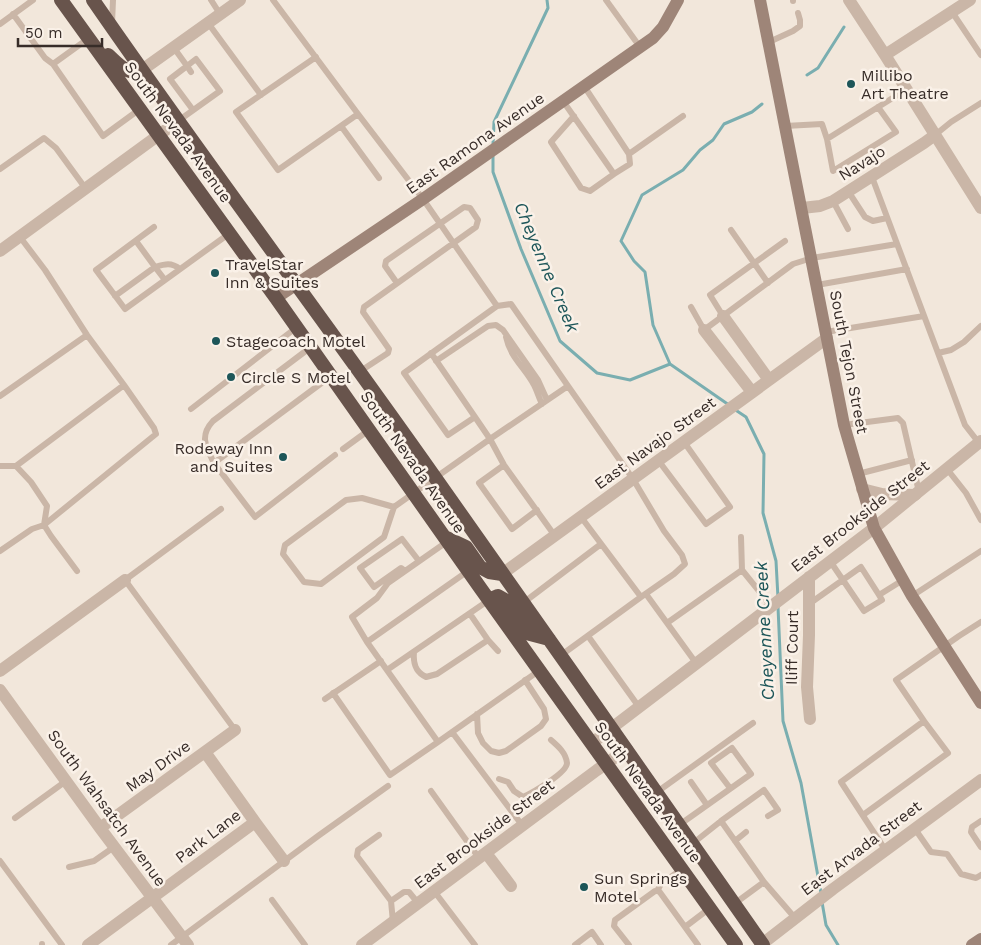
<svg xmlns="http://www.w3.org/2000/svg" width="981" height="945" font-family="'Work Sans',sans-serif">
<rect width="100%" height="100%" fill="#f2e7db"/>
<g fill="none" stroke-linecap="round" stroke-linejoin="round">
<path stroke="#7aaeb0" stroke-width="3" d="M807,75L818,68L844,27
M493,144L494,122L548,8L547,0
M493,153V172L521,249L560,341L597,373L630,380L670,364L729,405
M670,364L653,325L645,272L634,261L621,241L642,195L683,170L700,150L713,140L724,124L752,112L762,104
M734,409L746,417L764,454L763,513L776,561L778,598
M778,607L783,721L801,783L821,893
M822,902L826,925L838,945"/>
<path stroke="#cab6a7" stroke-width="6" d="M211,0L220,14
M273,0L358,114L423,199L497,306
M606,0L640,47
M793,0V1
M952,12L981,55
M13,14L45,58L53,64
M112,23L113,0
M208,23L261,95
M0,24L33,0
M89,38L53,64L103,136L140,109
M769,42L793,31L800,26V20L798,13
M174,48L187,66L196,59L220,91L178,121
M316,57L236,112L278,170L358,114
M191,72L187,66L170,79L193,110
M563,101L614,174L630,164L629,154L584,86
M574,116L551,142L581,188L590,191L614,174
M341,126L379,178
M785,126L822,124L827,139L907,89
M935,135L951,122L981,103
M827,139L833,171L896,132L878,107
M629,154L683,116
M0,169L44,138L56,148L86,189
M872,177L965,425L979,443
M848,191L865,217L873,221L887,218
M833,201L848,229
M154,227L96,270L125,309L230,233
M731,230L768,283
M136,241L155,267C165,264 171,262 180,269
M817,285L907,269
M115,296L155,267L165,280
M691,307L704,330L793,264L812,258L897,244
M723,316L710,295L785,241
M826,332L924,316
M506,337C510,357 525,368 534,385C537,391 539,398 542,404
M431,353L475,417
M938,353L951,350L964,342L981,326
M436,361L488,326L496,325L503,330L538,380L547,400
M359,372L388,353L389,349L363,312L364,307L476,227L478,220L470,208L464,207L386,261L385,266L397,283
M331,376L214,463L255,517L335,455
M0,396L87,335
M191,409L297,327
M844,425L898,418L903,423L919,492
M343,449L369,430
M658,460L706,524L730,507L684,442
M214,463C206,447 199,436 213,421L311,347
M504,465L479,483L512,529L537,510
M0,466H16L31,482L47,506L44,525L51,536L77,571
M16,466L124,385
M947,469L966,493L981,520
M858,474L912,460
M394,507L362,498L346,500L285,545L283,554L304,582L321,584L384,537L394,507L490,439L568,386L633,479L664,531L682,555L685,564L674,574L641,597L581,517
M221,509L125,580L235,730
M555,536L504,465L490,439L475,417L448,435L404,373L497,306L511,304L568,386
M741,537L742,570
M0,551L32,529L44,525L156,434L154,428L124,385L87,335L45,270L20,237
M830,561L864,611L882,600L879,595L903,580
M405,571L401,568L374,587L360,568L402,539L419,561
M468,571L367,642L438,742L540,670
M646,594L696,663
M912,596L981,551
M523,603L601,544
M809,604L861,567L879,595
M470,614L488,640L498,651
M667,623L742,570L771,606
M588,636L639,707
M367,642L352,617L377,598L388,583L448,541
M414,652C413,663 415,672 426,677L437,674L488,640
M560,656L641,597
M387,670L489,600
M333,693L390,775L438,742
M325,699L381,661
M477,714L478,733L483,743L491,751L499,753L506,751L541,726L546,719L544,709L525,680
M452,732L522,825
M499,779L508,782L514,791L523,797C532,793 567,773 567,763C566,753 558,746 551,740
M691,782L707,805
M431,791L479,858
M657,792L753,723
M863,815L948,753L924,721
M15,818L66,781
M721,821L764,790L778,810L768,816
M981,821L972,827L971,832L981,847
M679,825L689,818L751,774L732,748L711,763L730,788
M915,829L931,852L947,854L961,874L976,878L981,875
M379,835L358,850L357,856L391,901L393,922
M735,841L746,832
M692,844L721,821L764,882L734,904
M886,851L841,782L924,721L896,680L959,636L981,622
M0,861L62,945
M69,867L94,861L114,847
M764,882L795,918
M434,891L475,945
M657,891L661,884L682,869
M272,900L305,945
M391,901L404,892H409L418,903
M685,927L710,908
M42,944V945
M171,945L318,836L388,786
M575,945L592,932L601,945
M629,945L614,926L615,920L655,891H659L698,945"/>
<path stroke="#cab6a7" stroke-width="12" d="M849,0L885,55L981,208
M885,55L970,0
M142,70L240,0
M802,208L820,206L833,201L924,143L935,135
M0,251L178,121
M723,316L769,380
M704,330L752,392
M862,489L882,494L915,495
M502,574L827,338
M809,577V635L807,687L810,719
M0,671L125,580
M0,690L100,828L188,945
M592,743L874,528
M255,822L284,861
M100,828L235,730
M486,853L511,886
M88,945L255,822L205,752
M362,945L597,770L627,749"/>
<path stroke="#cab6a7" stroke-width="12" d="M874,528L981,441
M762,944L833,889L981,780"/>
<path stroke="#9e8578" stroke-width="12" d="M760,0L844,425L874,528L912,596L981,703
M276,298L423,199L653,38L663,27L678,0
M972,945L981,939"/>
<path stroke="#68544c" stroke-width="14" d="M61,0L276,298L481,589L736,945
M93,0C200,155 313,305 422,459C536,621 650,782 763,945
M108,55C119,65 126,75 142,70
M447,538L466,547L480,567L489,572L502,574
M489,600L498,596L505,600L530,634L549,639"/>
</g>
<g fill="#1d5659" stroke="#faf1e8" stroke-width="2">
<circle cx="851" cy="84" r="5"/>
<circle cx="215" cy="273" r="5"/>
<circle cx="216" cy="341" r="5"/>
<circle cx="231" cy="377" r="5"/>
<circle cx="283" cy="457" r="5"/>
<circle cx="584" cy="887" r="5"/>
</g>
<g text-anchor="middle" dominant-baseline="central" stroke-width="5" stroke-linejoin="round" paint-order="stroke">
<g font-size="16" fill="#372c28" stroke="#faf1e8" text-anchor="start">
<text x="861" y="75">Millibo<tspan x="861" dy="18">Art Theatre</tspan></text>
<text x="225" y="264">TravelStar<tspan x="225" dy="18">Inn &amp; Suites</tspan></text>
<text x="226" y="341">Stagecoach Motel</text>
<text x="241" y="377">Circle S Motel</text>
<text x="273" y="448" text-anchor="end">Rodeway Inn<tspan x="273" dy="18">and Suites</tspan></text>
<text x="594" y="878">Sun Springs<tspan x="594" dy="18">Motel</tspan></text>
</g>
<g font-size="16" fill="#372c28" stroke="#faf1e8">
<text transform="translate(178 132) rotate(54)">South Nevada Avenue</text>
<text transform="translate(475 143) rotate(-35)">East Ramona Avenue</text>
<text transform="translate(862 163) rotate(-32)">Navajo</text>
<text transform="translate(849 362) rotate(79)">South Tejon Street</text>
<text transform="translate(655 443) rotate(-36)">East Navajo Street</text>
<text transform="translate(413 462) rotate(55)">South Nevada Avenue</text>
<text transform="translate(860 516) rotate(-38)">East Brookside Street</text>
<text transform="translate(792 648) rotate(-89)">Iliff Court</text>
<text transform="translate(158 766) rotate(-36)">May Drive</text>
<text transform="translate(648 792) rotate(54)">South Nevada Avenue</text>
<text transform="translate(107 808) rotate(54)">South Wahsatch Avenue</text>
<text transform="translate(484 834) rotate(-37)">East Brookside Street</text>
<text transform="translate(208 836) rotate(-37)">Park Lane</text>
<text transform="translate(861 848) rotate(-37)">East Arvada Street</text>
</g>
<g font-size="18" font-style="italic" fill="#1d5659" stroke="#faf1e8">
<text transform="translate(547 267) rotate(67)">Cheyenne Creek</text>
<text transform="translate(764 631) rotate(-93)">Cheyenne Creek</text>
</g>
</g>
<path d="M18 38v8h84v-8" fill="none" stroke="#372c28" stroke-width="2.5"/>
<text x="25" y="38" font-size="15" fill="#372c28" stroke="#faf1e8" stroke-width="4" paint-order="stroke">50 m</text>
</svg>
